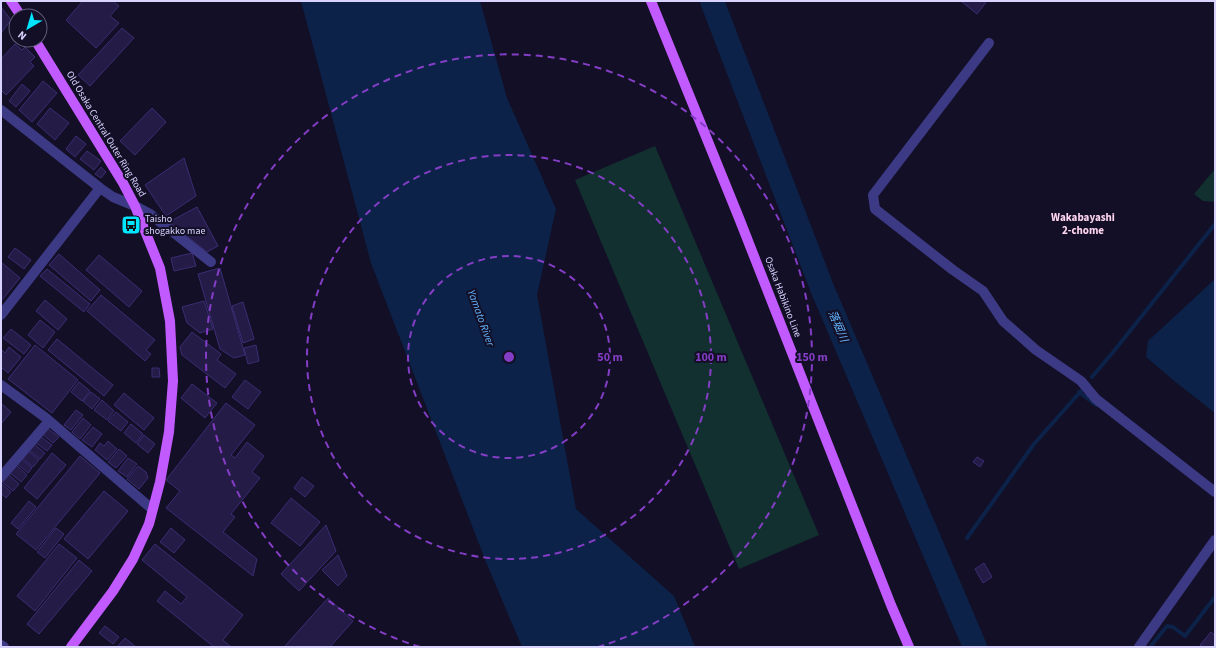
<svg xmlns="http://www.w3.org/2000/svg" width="1216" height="648" font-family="'Source Sans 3','Noto Sans JP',sans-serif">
<rect width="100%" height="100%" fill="#130f26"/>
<path fill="#12302f" d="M655,146L819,535L739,569L575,180Z
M1215,169V202L1203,201L1194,194Z"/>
<path fill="#0c2248" d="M301,1H480L507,98L556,209L537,295L576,509L674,596L695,647H522L486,562L371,263Z
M1215,279V413L1173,380L1146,357L1148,341Z"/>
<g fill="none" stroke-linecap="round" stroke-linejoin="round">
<path stroke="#0c2248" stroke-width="4" d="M1092,377L1114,351L1215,224
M1079,392L1096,405
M967,538L1034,444L1081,391
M1150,647L1167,626L1173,627L1185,636L1215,597"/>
<path stroke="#0c2248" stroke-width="24" d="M712,1L822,288L975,647"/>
</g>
<path fill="#241b47" stroke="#3b2d73" d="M83,1H113L119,6L110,16L119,23L96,48L66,20Z
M961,1H987L977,14Z
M1,7L11,20L1,33Z
M122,28L134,38L90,86L78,75Z
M15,44L22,50L25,47L35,57L30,62L34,66L6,95L1,90V59Z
M43,81L57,93L32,122L19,110Z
M22,84L30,91L16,107L9,101Z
M50,108L69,123L55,140L37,124Z
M152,108L166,122L135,155L120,141Z
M76,136L86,144L75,157L66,149Z
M87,151L101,161L94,170L80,159Z
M184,158L196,196L166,216L145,185Z
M101,167L106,172L101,178L95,174Z
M197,207L218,246L207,252L169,222Z
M15,248L31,260L24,269L8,257Z
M192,253L196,266L174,271L171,258Z
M59,254L100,290L91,301L49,265Z
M99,255L142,291L129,307L86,270Z
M1,262L20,278L1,301Z
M220,268L245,355L234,358L220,349L198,274Z
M47,269L90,304L84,312L40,276Z
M101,295L155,340L146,350L151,354L145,361L87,311Z
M45,300L67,319L58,330L36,311Z
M204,301L213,329L200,333L187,323L182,307Z
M243,302L254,339L243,343L232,306Z
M40,320L55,332L43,348L28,335Z
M11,329L31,345L24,354L3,338Z
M192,332L221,354L217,360L236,374L225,388L182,355L180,347Z
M57,339L113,385L104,396L48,350Z
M35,345L78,380L52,413L8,379Z
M256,345L259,361L248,364L244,348Z
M9,347L21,357L8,373L1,367V349L5,353Z
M152,368H159L160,377H152Z
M245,380L261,392L248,409L232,397Z
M79,382L90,391L82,401L71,392Z
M192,384L217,403L205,418L181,398Z
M91,392L100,399L92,409L83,401Z
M124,393L154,418L144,430L114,405Z
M102,400L114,411L107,420L94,410Z
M1,403L11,412L1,424Z
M226,403L255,425L231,455L235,458L247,442L264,456L252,472L260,478L231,514L235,517L223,532L257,559L253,576L166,508L180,491L166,480Z
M76,410L83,415L71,430L64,425Z
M116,412L128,422L121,431L108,421Z
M83,418L91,425L80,439L72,432Z
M131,424L143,434L136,443L124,433Z
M93,427L102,434L92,447L82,440Z
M47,428L59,437L53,443L42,434Z
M144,435L155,444L148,453L137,444Z
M40,436L52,445L47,451L35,442Z
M108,441L117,449L107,460L95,450L100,443L104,446Z
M33,443L45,453L40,459L28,449Z
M119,449L127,456L116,468L108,462Z
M27,450L39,460L33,467L21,457Z
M52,453L66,465L37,499L24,488Z
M80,456L100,473L36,550L16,534Z
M977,457L984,461L980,467L973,462Z
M20,458L32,468L28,473L16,463Z
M128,458L137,464L127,477L118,471Z
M15,464L27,475L21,482L9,472Z
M138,466L146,472L148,478L139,489L127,479Z
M7,473L19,484L13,491L1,481Z
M302,477L314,486L305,497L294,488Z
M1,483L11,492L6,498L1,493Z
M104,491L128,511L88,559L64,539Z
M291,498L320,522L300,546L271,523Z
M29,501L36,507L18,529L11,523Z
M326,525L336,551L299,591L281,574Z
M56,528L64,534L45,558L37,552Z
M171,528L185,540L174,553L160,542Z
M59,544L77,558L35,611L17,596Z
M155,544L243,615L223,640L231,647H214L157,601L165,591L181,604L187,597L142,560Z
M338,555L347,576L338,586L322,570Z
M79,560L92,571L39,634L27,624Z
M984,563L992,577L983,583L975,569Z
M328,598L353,621L330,647H287L285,646Z
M105,626L119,637L113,644L99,633Z
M1211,632L1215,636V647H1203L1200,645Z
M125,638L136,647H117Z"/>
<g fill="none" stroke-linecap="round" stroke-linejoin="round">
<path stroke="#3d3a85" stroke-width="10" d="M989,43L873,195L875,209L953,270L983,291L1003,321L1036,350L1081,381L1096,399L1215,492
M1,110L100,188L113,197L135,206L150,214L211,262
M1,315L100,188
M1,385L46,418L152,509
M1,477L49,421
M1,645L4,647
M1139,647L1215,540"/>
<path stroke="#c25bff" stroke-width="10" d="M11,1L21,16
M651,1L739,218L891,605L909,647
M35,40L123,183L135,206L160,268L170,321L173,381L169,432L160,482L149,524L133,559L113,591L71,647"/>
</g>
<g fill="none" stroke="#843dc5" stroke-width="2" stroke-dasharray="7 5">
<circle cx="509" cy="357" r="101"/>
<circle cx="509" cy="357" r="202"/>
<path d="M420 647A303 303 0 1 1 598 647"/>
</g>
<defs>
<symbol id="bus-square" viewBox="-11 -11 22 22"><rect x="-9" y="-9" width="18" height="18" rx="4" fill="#00e5ff" stroke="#130f26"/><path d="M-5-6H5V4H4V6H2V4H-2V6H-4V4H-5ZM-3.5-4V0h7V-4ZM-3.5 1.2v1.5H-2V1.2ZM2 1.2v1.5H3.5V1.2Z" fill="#111"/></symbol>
</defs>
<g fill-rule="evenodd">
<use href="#bus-square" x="120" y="214" width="22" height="22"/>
</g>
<g text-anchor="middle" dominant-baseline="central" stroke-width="4" stroke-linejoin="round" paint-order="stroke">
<g font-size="10" fill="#d9d4ff" stroke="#130f26">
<text transform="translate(106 134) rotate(59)">Old Osaka Central Outer Ring Road</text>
<text transform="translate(783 297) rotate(69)">Osaka Habikino Line</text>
</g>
<g font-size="10" fill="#d9d4ff" stroke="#130f26" text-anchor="start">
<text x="145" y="219">Taisho<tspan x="145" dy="12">shogakko mae</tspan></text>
</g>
<g font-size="11" font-weight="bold" fill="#ffd6f0" stroke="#130f26">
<text x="1083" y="217">Wakabayashi<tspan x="1083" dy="13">2-chome</tspan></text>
</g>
<g font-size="11" font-style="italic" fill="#62b6ff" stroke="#130f26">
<text transform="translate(481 318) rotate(70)">Yamato River</text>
<text transform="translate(838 326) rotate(67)">落堀川</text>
</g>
</g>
<circle cx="509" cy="357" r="6" fill="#843dc5" stroke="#130f26" stroke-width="2"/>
<g font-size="12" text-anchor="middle" font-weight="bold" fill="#843dc5" stroke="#130f26" stroke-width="4" stroke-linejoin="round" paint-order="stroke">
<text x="610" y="361">50 m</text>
<text x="711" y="361">100 m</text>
<text x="812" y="361">150 m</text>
</g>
<rect width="1216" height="648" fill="none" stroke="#d9d4ff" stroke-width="4"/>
<g transform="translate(28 28) rotate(218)"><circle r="19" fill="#130f26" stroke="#625e7d"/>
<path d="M0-3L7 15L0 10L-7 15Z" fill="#00e5ff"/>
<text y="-6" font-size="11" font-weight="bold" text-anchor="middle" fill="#d9d4ff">N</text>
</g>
</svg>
